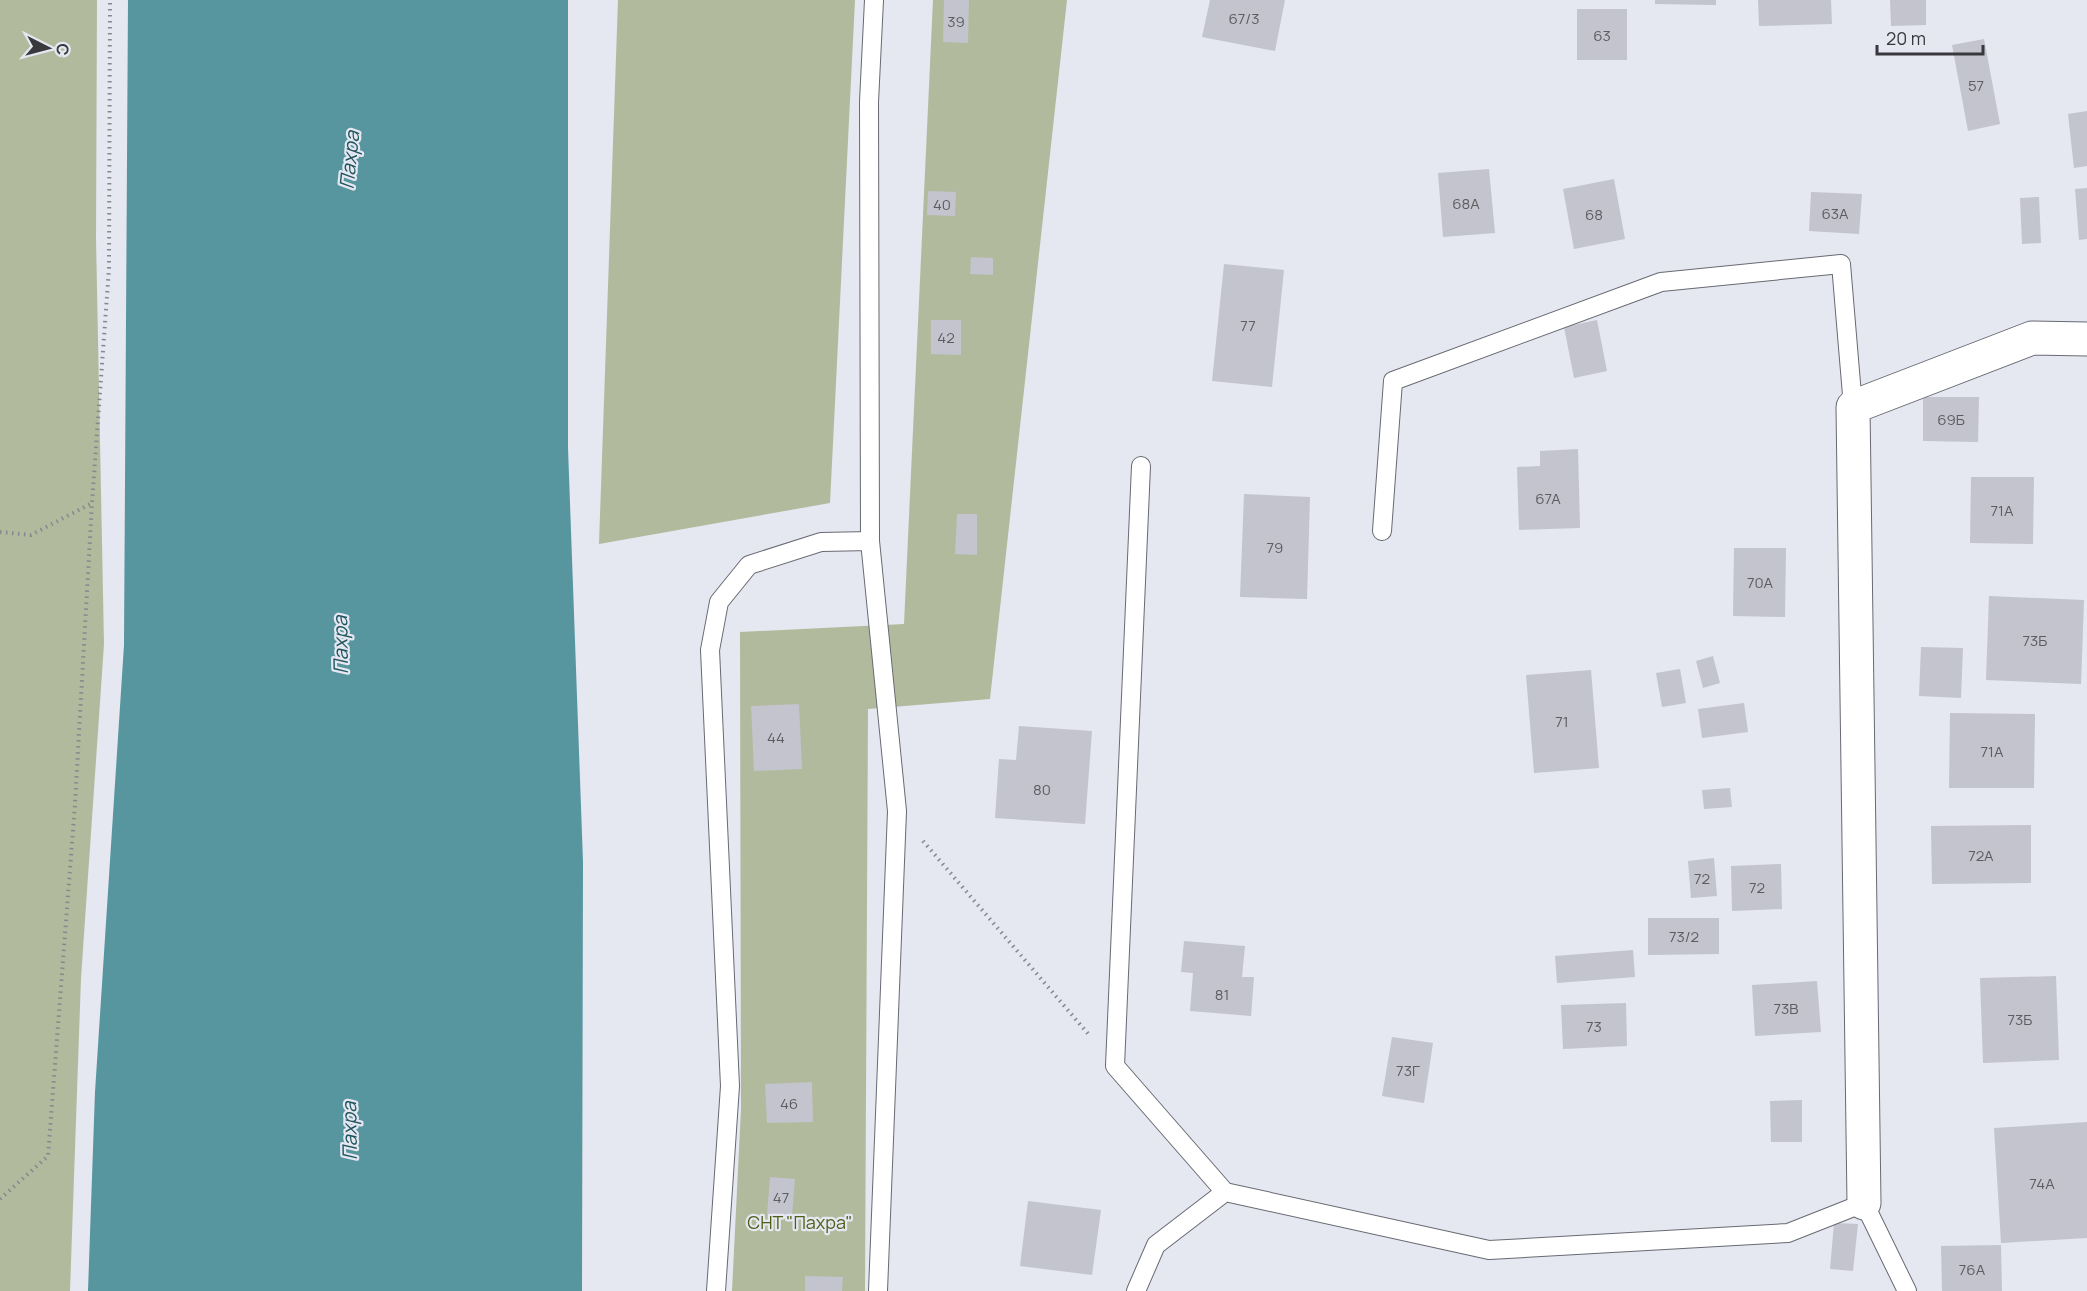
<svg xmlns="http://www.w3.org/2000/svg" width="2087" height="1291" font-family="Manrope,sans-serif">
<rect width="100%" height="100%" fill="#e5e7f1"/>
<path fill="#b2ba9d" d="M0,0H97L96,238L104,644L81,978L70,1291H0Z
M618,0H855L830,503L599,544Z
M933,0H1067L990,699L868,709L865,1291H732L741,1109L740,632L904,624Z"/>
<path fill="#57959f" d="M128,0H568V448L583,862L582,1291H88L95,1092L124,645Z"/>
<path fill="#c3c4cd" d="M944,0H969L968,43L943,42Z
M1210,0H1285L1275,51L1202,37Z
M1655,0H1716V5L1655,4Z
M1758,0H1831L1832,24L1759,26Z
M1890,0H1926V25L1891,26Z
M1577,9H1627V60H1577Z
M1984,39L2000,124L1968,131L1952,45Z
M2087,111V166L2074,168L2068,114Z
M1489,169L1495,233L1443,237L1438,173Z
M1614,179L1625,239L1574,249L1563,189Z
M2087,188V239L2079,240L2075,189Z
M928,191L956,192L955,216L927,215Z
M1811,192L1862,194L1859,234L1809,231Z
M2039,197L2041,243L2022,244L2020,198Z
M971,257L993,258V275L970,274Z
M1224,264L1284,270L1272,387L1212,381Z
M931,320H961V355L931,354Z
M1597,320L1607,371L1574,378L1564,327Z
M1923,397H1979L1978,442L1923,441Z
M1578,449L1580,528L1519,530L1517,467L1540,466V451Z
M1971,477H2034L2033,544L1970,543Z
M1244,494L1310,497L1307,599L1240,597Z
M957,514H977V555L955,554Z
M1734,548H1786L1785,617L1733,616Z
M1989,596L2084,600L2081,684L1986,680Z
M1921,647L1963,648L1961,698L1919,696Z
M1713,656L1720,683L1703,688L1696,661Z
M1680,669L1686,703L1662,707L1656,673Z
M1591,670L1599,768L1534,773L1526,675Z
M1744,703L1748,732L1702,738L1698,709Z
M799,704L802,769L754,771L751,706Z
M1950,713L2035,714L2034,788H1949Z
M1019,726L1092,731L1085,824L995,818L999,759L1016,760Z
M1730,788L1732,807L1704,809L1702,790Z
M2031,825V883L1932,884L1931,826Z
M1714,858L1717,896L1691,898L1688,861Z
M1781,864L1782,909L1732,911L1731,866Z
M1648,918H1719V954L1648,955Z
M1184,941L1245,946L1242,977H1254L1251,1016L1190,1011L1193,973L1181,972Z
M1633,950L1635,977L1557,983L1555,956Z
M2056,976L2059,1060L1983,1063L1980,978Z
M1817,981L1821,1032L1755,1036L1752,985Z
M1626,1003L1627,1046L1563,1049L1561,1005Z
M1392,1037L1433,1043L1424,1103L1382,1096Z
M812,1082L813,1122L767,1123L765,1084Z
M1802,1100V1142H1771L1770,1101Z
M2087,1122V1238L2001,1243L1994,1128Z
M770,1177L795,1179L792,1217L767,1215Z
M1028,1201L1101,1210L1092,1275L1020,1266Z
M1834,1223L1858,1224L1853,1271L1830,1269Z
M2001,1245L2002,1291H1942L1941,1246Z
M805,1276L843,1277L842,1291H805Z"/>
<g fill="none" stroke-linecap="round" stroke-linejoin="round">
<defs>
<path id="service" d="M1141,466L1115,1066L1225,1192
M1382,531L1393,381L1661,282L1841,264L1853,407
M870,541L897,811L878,1291
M716,1291L730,1086L710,650L719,602L749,565L821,542L870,541L869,102L874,0
M1136,1291L1156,1245L1225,1192L1489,1250L1788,1233L1864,1203L1907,1291"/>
<path id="minor" d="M1864,1203L1853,407L2032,338L2087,339"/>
</defs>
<use href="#service" stroke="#686a72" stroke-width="20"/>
<use href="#minor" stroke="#686a72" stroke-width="35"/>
<path stroke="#87888e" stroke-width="4" stroke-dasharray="1.5 4.5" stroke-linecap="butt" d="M0,532L31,535L92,503
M923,841L1090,1036
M0,1199L48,1156L75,804L92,503L109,268L110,0"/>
<use href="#service" stroke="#fff" stroke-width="18"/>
<use href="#minor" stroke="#fff" stroke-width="33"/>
</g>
<g text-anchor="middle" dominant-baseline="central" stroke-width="4.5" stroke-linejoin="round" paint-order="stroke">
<g font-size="15" fill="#5c5c61">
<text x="1244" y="18">67/3</text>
<text x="956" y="21">39</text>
<text x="1602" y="35">63</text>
<text x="1976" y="85">57</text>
<text x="1466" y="203">68А</text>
<text x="942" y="204">40</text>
<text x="1835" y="213">63А</text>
<text x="1594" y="214">68</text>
<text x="1248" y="325">77</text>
<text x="946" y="337">42</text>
<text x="1951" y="419">69Б</text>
<text x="1548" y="498">67А</text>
<text x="2002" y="510">71А</text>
<text x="1275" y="547">79</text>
<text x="1760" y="582">70А</text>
<text x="2035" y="640">73Б</text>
<text x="1562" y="721">71</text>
<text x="776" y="737">44</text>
<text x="1992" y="751">71А</text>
<text x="1042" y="789">80</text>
<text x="1981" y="855">72А</text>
<text x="1702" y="878">72</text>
<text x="1757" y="887">72</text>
<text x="1684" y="936">73/2</text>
<text x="1222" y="994">81</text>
<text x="1786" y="1008">73В</text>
<text x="2020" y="1019">73Б</text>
<text x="1594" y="1026">73</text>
<text x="1408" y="1070">73Г</text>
<text x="789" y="1103">46</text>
<text x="2042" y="1183">74А</text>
<text x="781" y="1197">47</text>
<text x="1972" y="1269">76А</text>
</g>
<g font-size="18" fill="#4f5e16" stroke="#e5e7f1">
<text x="800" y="1222">СНТ "Пахра"</text>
</g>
<g font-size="20" font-style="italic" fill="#1e545d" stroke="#e5e7f1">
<text transform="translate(349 160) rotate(-84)">Пахра</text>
<text transform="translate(340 645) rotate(-91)">Пахра</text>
<text transform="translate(349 1131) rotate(-91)">Пахра</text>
</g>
</g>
<g transform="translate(48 48) rotate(96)" stroke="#e5e7f1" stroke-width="4.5" paint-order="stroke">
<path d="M0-4.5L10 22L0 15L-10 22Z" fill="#39393d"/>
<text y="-9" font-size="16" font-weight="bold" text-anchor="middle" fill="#39393d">С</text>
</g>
<path d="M1877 45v9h106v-9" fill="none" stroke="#39393d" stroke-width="3"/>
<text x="1886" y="45" font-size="18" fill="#39393d" stroke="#e5e7f1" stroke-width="4.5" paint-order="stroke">20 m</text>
</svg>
